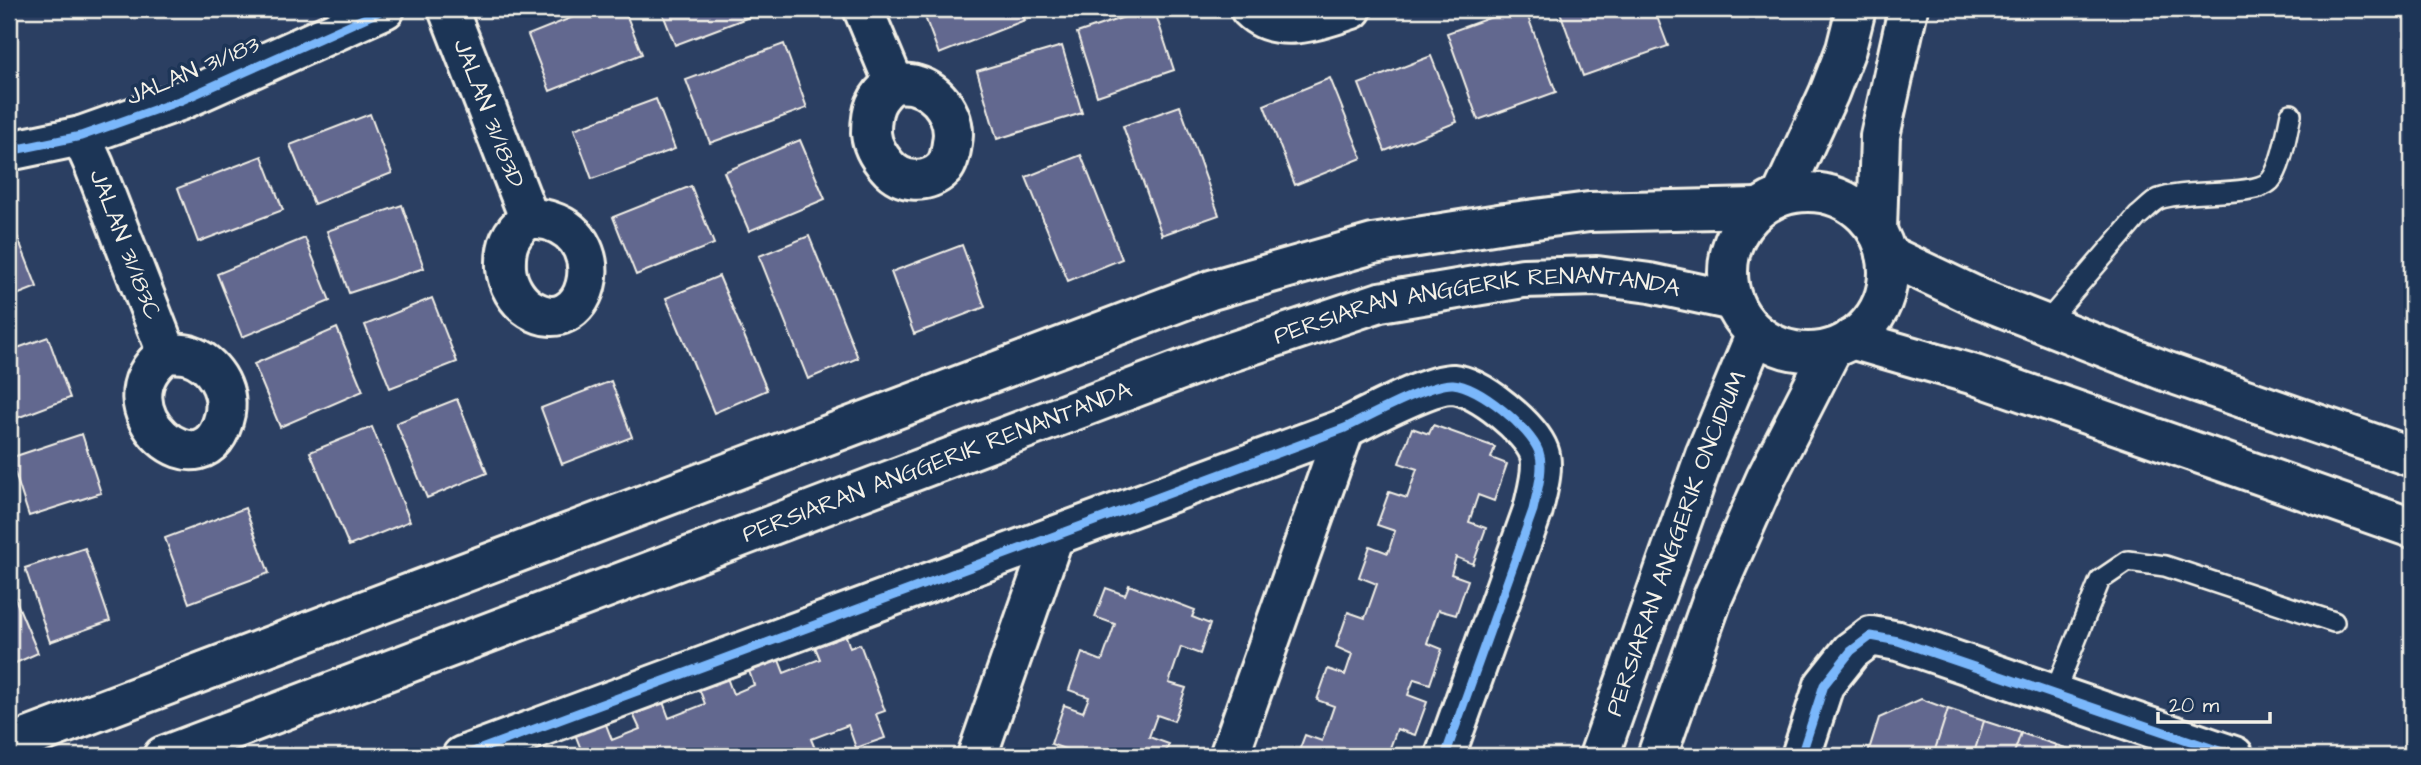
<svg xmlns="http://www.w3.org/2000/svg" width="2421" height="765" font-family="'Architects Daughter',sans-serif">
<rect width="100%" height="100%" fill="#2b3f62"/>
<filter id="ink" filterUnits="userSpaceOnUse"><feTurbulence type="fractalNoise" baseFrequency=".0143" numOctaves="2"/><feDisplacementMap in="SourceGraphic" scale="14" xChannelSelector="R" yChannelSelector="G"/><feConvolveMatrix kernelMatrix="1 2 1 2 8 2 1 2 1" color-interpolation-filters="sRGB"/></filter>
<g filter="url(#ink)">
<path fill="#62688f" stroke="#f4f1e8" stroke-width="2" d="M593,9H624L642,54L550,91L528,35Z
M661,9H756L757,14L675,45Z
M922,9H1020L1025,20L939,54Z
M1148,9H1154L1174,70L1097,96L1077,33Z
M1514,9H1525L1556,92L1478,120L1447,33Z
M1559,9H1654L1668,46L1583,76Z
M784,44L807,108L710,143L686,80Z
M1062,46L1082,113L997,139L977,71Z
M1431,56L1457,122L1385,151L1359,84Z
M1330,78L1362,158L1295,185L1264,105Z
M656,99L675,149L592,179L574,129Z
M1180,106L1219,215L1162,235L1123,126Z
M370,114L392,173L314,204L290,145Z
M800,140L825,199L749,231L724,172Z
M1081,155L1122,259L1068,281L1026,177Z
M262,156L283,210L198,242L178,188Z
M691,186L714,244L636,275L613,217Z
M402,205L424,268L349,293L327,231Z
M14,228L37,287L9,298V230Z
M809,236L858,358L808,379L759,256Z
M305,238L330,301L242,337L217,274Z
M962,245L985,307L914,334L891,272Z
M719,276L767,390L714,413L666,298Z
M432,298L457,362L390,388L365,325Z
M337,328L363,391L280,427L254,364Z
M48,337L70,398L9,421V351Z
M611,381L632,437L562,464L541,408Z
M457,399L487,473L427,498L396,423Z
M1433,425L1495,447L1491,458L1507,464L1494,501L1478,495L1469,522L1486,528L1473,564L1456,557L1451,574L1468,580L1456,615L1438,610L1427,643L1442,649L1430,684L1414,679L1408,695L1427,702L1415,735L1397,729L1387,756H1297L1305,735L1322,741L1334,706L1317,700L1328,669L1345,675L1352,654L1336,647L1348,612L1365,618L1377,584L1359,577L1370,546L1388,553L1395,531L1377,525L1389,492L1407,498L1417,469L1399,463L1412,428L1429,434Z
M372,427L410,521L349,546L310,452Z
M82,434L101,493L29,516L10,458Z
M245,508L269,573L189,603L165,538Z
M85,548L110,621L50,642L25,568Z
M9,584L38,653L9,666Z
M1129,585L1195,610L1192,617L1210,624L1200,654L1181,647L1169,683L1186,688L1174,721L1157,715L1149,737L1169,744L1164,756H1067L1070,751L1051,744L1064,705L1083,712L1089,697L1069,690L1082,653L1102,661L1115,624L1095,617L1106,588L1125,595Z
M846,636L850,648L860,644L885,711L876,714L885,738L856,748L848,725L811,739L818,756H783L781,751L767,756H571L582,752L575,734L605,722L612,740L640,729L633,714L663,702L669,718L705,704L698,686L726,675L733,694L754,685L749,671L779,660L784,673L820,659L815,647Z
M1921,699L1948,709L1933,756H1867L1879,718Z
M1948,709L1984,721L1973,756H1933Z
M1984,721L2021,733L2013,756H1973Z
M2021,733L2056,745L2053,756H2013Z
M2056,745L2092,756H2053Z
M537,750L539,756H521Z"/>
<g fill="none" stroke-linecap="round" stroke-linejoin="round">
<defs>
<path id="service" d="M2045,324L2138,216C2145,211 2151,203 2159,199C2185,189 2254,197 2270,181C2282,168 2287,131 2291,114
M2054,694L2100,580L2128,561L2165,566L2334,622"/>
<g id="minor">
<path id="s1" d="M448,9L529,218"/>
<path d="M863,9L894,83"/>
<path d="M1250,9C1277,36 1320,20 1352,9"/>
<path d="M894,83C901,84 909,83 915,85C940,92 957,118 952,143C951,151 949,162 944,168C928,185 901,183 887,166C879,157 872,146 871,133C871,110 875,97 894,83Z"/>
<path id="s2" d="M81,136L94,165L167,353"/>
<path d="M9,151L81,136L182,100L385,9"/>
<path d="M529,218C536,219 544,219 550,221C616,242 585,343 530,309C517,301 507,284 506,268C505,245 510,233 529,218Z"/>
<path d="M167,353C174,354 182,353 189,355C213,363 229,388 225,413C207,504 93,406 167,353Z"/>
<path d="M462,756L1345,428C1368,417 1430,383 1453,384C1479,386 1530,428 1539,452C1545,468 1536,495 1533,510L1445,756"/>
<path d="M977,756L1054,536"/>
<path d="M1229,756L1345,428"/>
<path d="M1801,756L1824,685L1851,651L1871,636L1898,641L2234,756"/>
</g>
<path id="tertiary" d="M1782,195L1829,93L1846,49L1856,9
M1877,230L1880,136L1908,9"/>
<g id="secondary">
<circle cx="1808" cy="272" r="80"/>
<path d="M1886,254L1981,299L2165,371L2412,457"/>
<path d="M1851,339L1975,375L2412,528"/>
<path d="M9,745L1211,290L1373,244L1505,223L1589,212L1757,208"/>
<path id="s3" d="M163,756L1210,359L1380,302L1523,278L1597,276L1650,283L1733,301"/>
<path id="s4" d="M1599,756L1705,455L1756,333"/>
<path d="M1657,756L1713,597L1766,478L1832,349"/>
</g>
</defs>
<use href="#service" stroke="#f4f1e8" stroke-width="24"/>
<use href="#minor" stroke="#f4f1e8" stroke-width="44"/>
<use href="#tertiary" stroke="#f4f1e8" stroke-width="44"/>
<use href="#secondary" stroke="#f4f1e8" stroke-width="44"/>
<use href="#service" stroke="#1d3557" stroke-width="19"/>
<use href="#minor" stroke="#1d3557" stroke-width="38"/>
<use href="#tertiary" stroke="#1d3557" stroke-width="38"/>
<use href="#secondary" stroke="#1d3557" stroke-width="38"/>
<defs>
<path id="cycleway" d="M9,151L81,136L182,100L385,9
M462,756L1345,428C1368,417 1430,383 1453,384C1479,386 1530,428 1539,452C1545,468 1536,495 1533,510L1445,756
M1801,756L1824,685L1851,651L1871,636L1898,641L2234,756"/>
</defs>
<use href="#cycleway" stroke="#1d3557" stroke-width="13"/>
<use href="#cycleway" stroke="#7ab7fb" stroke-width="9"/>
</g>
</g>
<g text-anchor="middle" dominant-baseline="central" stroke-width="7" stroke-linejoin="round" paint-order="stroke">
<g font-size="24" fill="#f4f1e8" stroke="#1d3557">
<text transform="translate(193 71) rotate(-23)">JALAN 31/183</text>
<text stroke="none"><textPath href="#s1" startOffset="112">JALAN 31/183D</textPath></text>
<text stroke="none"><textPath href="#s2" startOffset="117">JALAN 31/183C</textPath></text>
<text stroke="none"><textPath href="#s3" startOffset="1395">PERSIARAN ANGGERIK RENANTANDA</textPath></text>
<text stroke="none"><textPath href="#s3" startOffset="828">PERSIARAN ANGGERIK RENANTANDA</textPath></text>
<text stroke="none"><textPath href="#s4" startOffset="226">PERSIARAN ANGGERIK ONCIDIUM</textPath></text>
</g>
</g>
<rect width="2421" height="765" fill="none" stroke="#1d3557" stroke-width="35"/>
<rect x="18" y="18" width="2386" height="730" fill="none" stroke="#f4f1e8" stroke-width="2.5" filter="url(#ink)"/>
<path d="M2158 712v10h112v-10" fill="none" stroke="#f4f1e8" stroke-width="3.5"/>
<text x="2169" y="712" font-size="21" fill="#f4f1e8" stroke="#1d3557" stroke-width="5" paint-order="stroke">20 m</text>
</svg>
